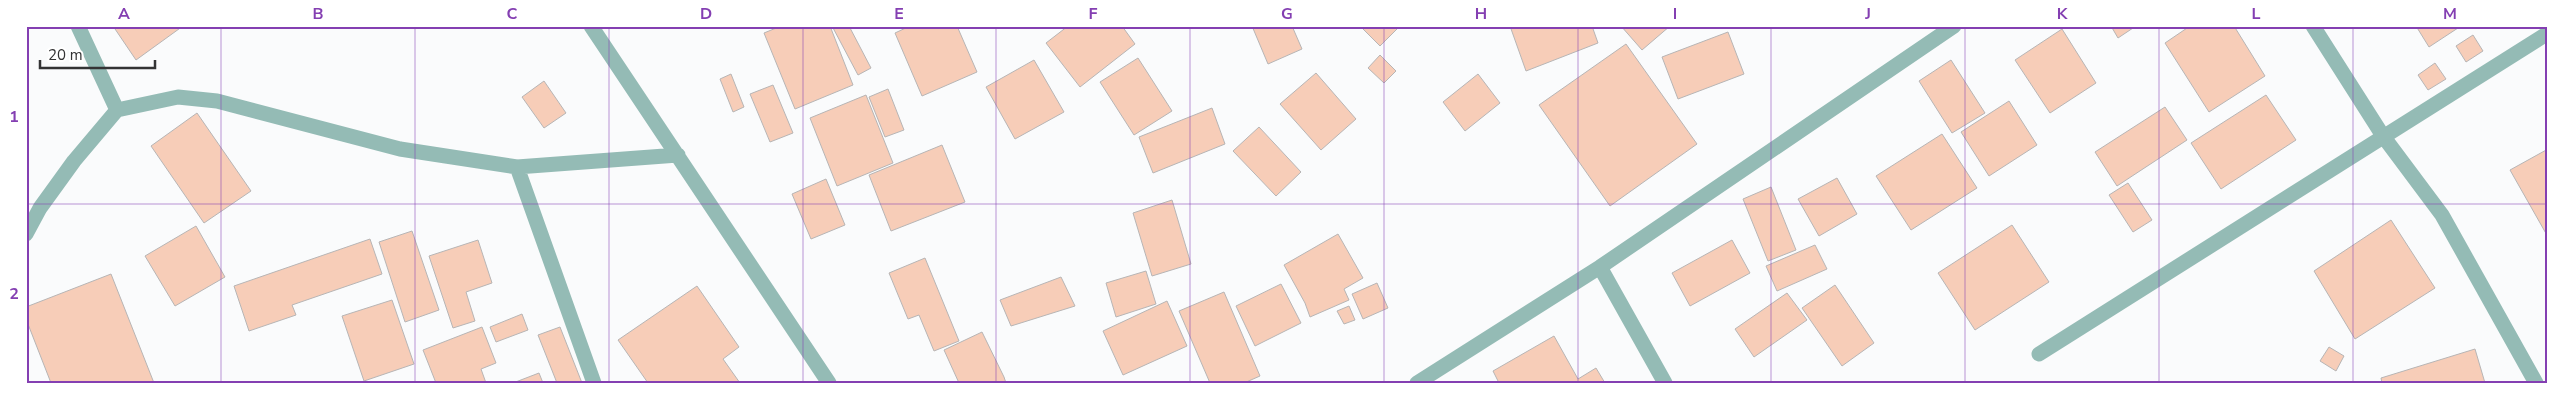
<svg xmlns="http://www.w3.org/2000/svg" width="2574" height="409" font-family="'Nunito Sans',sans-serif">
<rect width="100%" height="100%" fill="#fafbfc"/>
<path fill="#f7cdb8" stroke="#b7b5b5" d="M113,26H183L136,60Z
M781,26H830L853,85L795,109L764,33Z
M832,26H849L871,68L858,75Z
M910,26H957L977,72L922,96L895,33Z
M1068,26H1122L1135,44L1080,87L1046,43Z
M1252,26H1292L1302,49L1268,64Z
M1360,26H1400L1380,46Z
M1510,26H1592L1598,43L1526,71Z
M1621,26H1670L1642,50Z
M2111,26H2136L2118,38Z
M2190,26H2234L2265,76L2209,112L2165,43Z
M2416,26H2461L2429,47Z
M2062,29L2096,83L2050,113L2015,60Z
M1728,32L1744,74L1678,99L1662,57Z
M2473,35L2483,51L2466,62L2456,46Z
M1626,44L1697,144L1610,206L1539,105Z
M1380,55L1396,71L1384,83L1368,68Z
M1138,58L1172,111L1134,135L1100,82Z
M1034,60L1064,112L1015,139L986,87Z
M1951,60L1985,113L1952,133L1919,81Z
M2435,63L2446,79L2428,90L2418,75Z
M1316,73L1356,119L1321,150L1280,104Z
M731,74L744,107L733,112L720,79Z
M1478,74L1500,103L1465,131L1443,102Z
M544,81L566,113L544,128L522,97Z
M773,85L793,133L770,142L750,94Z
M888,89L904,130L885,137L869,97Z
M866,95L893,163L837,186L810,118Z
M2266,95L2296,140L2221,189L2191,143Z
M2009,101L2037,145L1989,176L1961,132Z
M2165,107L2187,140L2117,186L2095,152Z
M1212,108L1225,144L1153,173L1139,137Z
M197,113L251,191L204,223L151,146Z
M1259,127L1301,172L1276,196L1233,151Z
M1942,134L1977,188L1911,230L1876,176Z
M942,145L965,202L891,231L869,175Z
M2548,149V237L2510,170Z
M1837,178L1857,214L1819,236L1798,199Z
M826,179L845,225L811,239L792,194Z
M2128,183L2152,220L2133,232L2109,195Z
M1771,187L1796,250L1768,261L1743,199Z
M1172,200L1191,264L1152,276L1133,213Z
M2391,220L2435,288L2355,339L2314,271Z
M2012,225L2049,282L1975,330L1938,273Z
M196,226L225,277L175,306L145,256Z
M412,231L439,310L405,322L379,242Z
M1338,234L1363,278L1344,289L1349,300L1310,317L1305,303L1284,265Z
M370,239L382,274L292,305L296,315L249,331L234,286Z
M478,240L492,283L466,292L475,321L453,328L429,256Z
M1732,240L1750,273L1690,306L1672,273Z
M1815,245L1827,269L1777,291L1766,266Z
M925,258L959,341L934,351L919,315L908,319L889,273Z
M1146,271L1156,304L1116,317L1106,283Z
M111,274L154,383H51L26,319V307Z
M1061,277L1075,306L1011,326L1000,300Z
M1377,283L1388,308L1363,319L1352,294Z
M1281,284L1301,323L1255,346L1236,306Z
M1835,285L1874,343L1842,366L1802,308Z
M697,286L739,347L723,359L740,383H648L618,340Z
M1224,292L1260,376L1244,383H1210L1179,311Z
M1787,293L1807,320L1754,357L1735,329Z
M392,300L414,364L364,381L342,316Z
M1167,301L1187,346L1123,375L1103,331Z
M1349,306L1355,320L1344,324L1337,311Z
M522,314L528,330L496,342L490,327Z
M482,327L496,363L481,369L486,383H436L423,350Z
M560,327L582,383H557L538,335Z
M982,332L1004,377L1006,383H959L944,350Z
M1554,336L1578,379L1596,368L1605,383H1499L1493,371Z
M2329,347L2344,356L2336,371L2320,361Z
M2475,349L2485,383H2382L2381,378Z
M539,373L543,383H513Z"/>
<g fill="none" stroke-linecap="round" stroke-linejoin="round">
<path stroke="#94bbb5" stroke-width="15" d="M78,26L117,110
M591,26L829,383
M2313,26L2383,136L2442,215L2536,383
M517,167L594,383
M26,234L40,208L74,161L117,110L178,97L217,101L400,149L517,167L678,155
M1600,267L1665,383
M2039,354L2548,33
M1417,383L1600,267L1954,26"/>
</g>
<path fill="none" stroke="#843fb2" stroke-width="1" stroke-opacity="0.55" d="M221,26V383M415,26V383M609,26V383M803,26V383M996,26V383M1190,26V383M1384,26V383M1578,26V383M1771,26V383M1965,26V383M2159,26V383M2353,26V383M26,204H2548"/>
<rect width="2574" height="409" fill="none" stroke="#ffffff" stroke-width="55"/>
<path d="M40 60v8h115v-8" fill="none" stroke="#333334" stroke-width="2.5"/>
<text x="48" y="60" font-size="15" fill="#333334" stroke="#ffffff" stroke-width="4" paint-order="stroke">20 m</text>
<rect x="28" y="28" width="2518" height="354" fill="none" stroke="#843fb2" stroke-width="2"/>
<g font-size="16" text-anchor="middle" font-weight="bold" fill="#843fb2">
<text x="124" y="19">A</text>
<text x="318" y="19">B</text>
<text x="512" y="19">C</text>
<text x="706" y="19">D</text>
<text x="899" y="19">E</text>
<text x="1093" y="19">F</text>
<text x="1287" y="19">G</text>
<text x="1481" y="19">H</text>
<text x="1675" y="19">I</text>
<text x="1868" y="19">J</text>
<text x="2062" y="19">K</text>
<text x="2256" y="19">L</text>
<text x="2450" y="19">M</text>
<text x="14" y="122">1</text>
<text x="14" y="299">2</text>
</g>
</svg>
